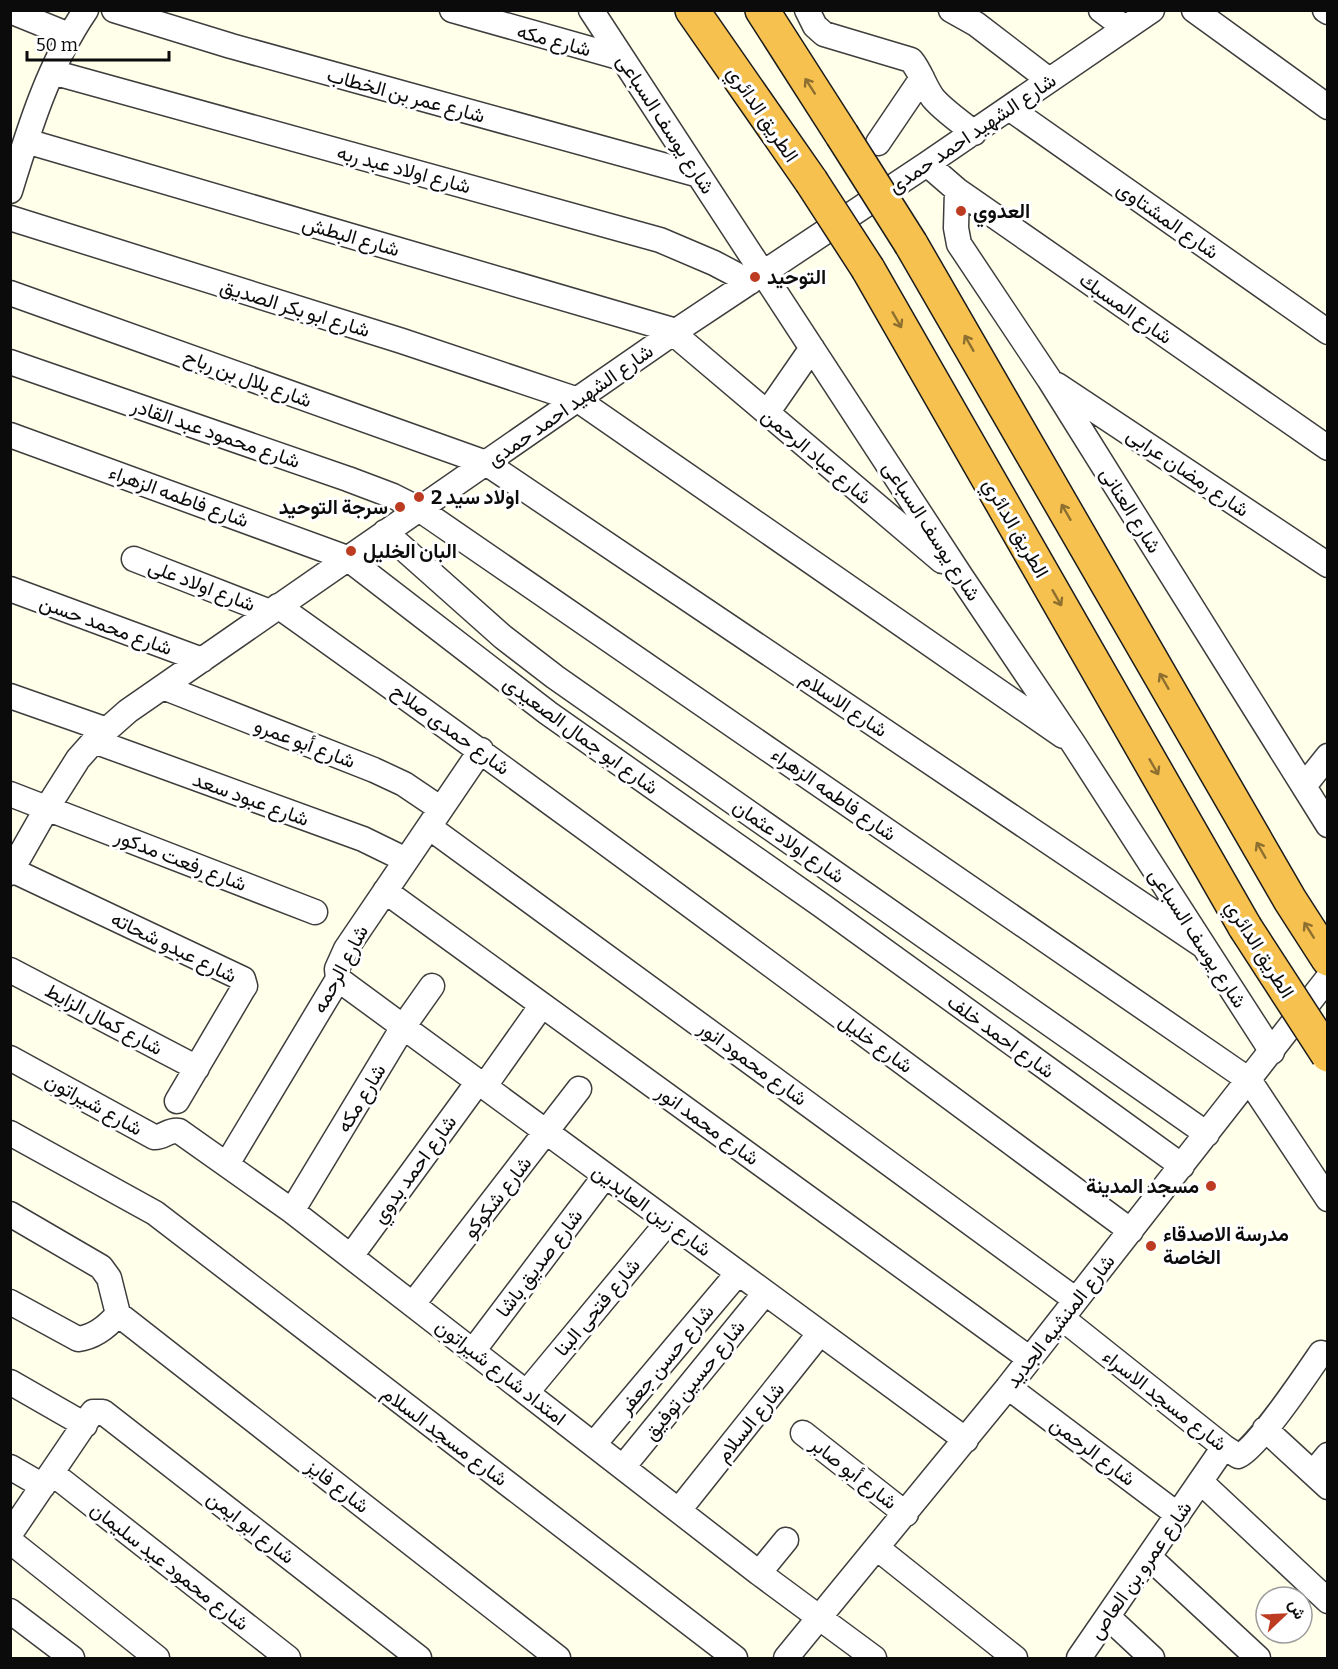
<svg xmlns="http://www.w3.org/2000/svg" width="1338" height="1669" font-family="Bitter,Vazirmatn,serif">
<rect width="100%" height="100%" fill="#ffffea"/>
<g fill="none" stroke-linecap="round" stroke-linejoin="round">
<defs>
<path id="minor" d="M114,10L231,46L699,175
M452,10L622,58
M591,10L962,578L1073,743L1272,1052
M807,10L815,26L824,34L911,60C921,72 924,86 933,98C944,111 961,122 974,133
M951,10L976,24L1049,80
M1101,10L1125,28
M1194,10L1328,107
M1325,10L1328,12
M10,11L69,35
M52,72L660,240L714,263L750,282
M1009,108L1328,332
M26,141L676,331
M878,143L922,78
M927,164L957,190L1328,448
M957,190L956,228L959,244L1049,379L1328,825
M10,191C29,129 49,64 86,10
M10,218L402,341L578,400L1063,736
M10,293L486,463L1202,945
M673,333L942,561
M10,362L348,479L393,496L419,509L1249,1080L1328,1199
M1057,385L1328,565
M767,413L812,348
M10,435L347,558L548,713L821,905L1182,1166
M385,532L503,637L555,677L1207,1134
M134,559L270,612
M10,589L202,660
M278,606C565,810 847,1022 1131,1231
M163,687L374,770L404,784L441,809
M10,696L107,730
M94,741L363,839L406,860
M1304,786L1328,756
M10,794L315,912
M429,827L1076,1300
M12,870L243,979L245,986L243,989L177,1101
M10,873L47,808L78,759L94,741L128,711L676,331L927,164L1152,10
M385,891L1030,1359
M10,970L197,1068
M338,979L966,1440
M10,1058L154,1137C163,1138 169,1129 179,1131L292,1211L759,1573L874,1658
M484,1087L542,1005
M10,1133L155,1213L735,1658
M227,1164L338,979L337,969L346,949L481,750
M292,1211L403,1027L432,986
M10,1214L101,1267L109,1278L118,1314
M351,1256L478,1082
M10,1302L78,1339C95,1337 107,1327 118,1314
M413,1304L579,1089
M118,1314L558,1658
M1062,1318L1224,1447L1238,1456C1255,1451 1308,1372 1321,1353
M473,1351L605,1176
M10,1382L85,1425
M1008,1387L1178,1515
M527,1392L668,1222
M1265,1429L1328,1487
M803,1433L906,1514
M594,1444L738,1273
M10,1467L43,1486
M623,1467L765,1293
M52,1473L288,1658
M1313,1473L1328,1455
M1201,1482L1328,1601
M679,1510L820,1333
M10,1534L90,1416L93,1412H103L419,1658
M10,1541L157,1658
M877,1548L1015,1658
M1149,1557L1258,1658
M759,1573L786,1540
M10,1611L72,1658
M1108,1617L1152,1658
M786,1658L1008,1387L1328,978
M1079,1658L1224,1447"/>
<path id="highway" d="M692,10L811,181
M762,10L842,135
M911,244L1290,900L1328,959
M868,269L1245,927"/>
</defs>
<use href="#minor" stroke="#3e3e3e" stroke-width="27"/>
<use href="#highway" stroke="#1c1c1c" stroke-width="36"/>
<use href="#minor" stroke="#fff" stroke-width="24"/>
<use href="#highway" stroke="#f7c14f" stroke-width="33"/>
<defs>
<path id="highway-bridge" d="M842,135L911,244
M811,181L868,269
M1245,927L1328,1055"/>
</defs>
<use href="#highway-bridge" stroke="#1c1c1c" stroke-width="36" stroke-linecap="butt"/>
<use href="#highway-bridge" stroke="#f7c14f" stroke-width="33"/>
</g>
<defs><path id="oneway-shaft" d="M-6 0H5M1.5-3L5.5 0L1.5 3" fill="none" stroke-width="1.6" stroke-linecap="round" stroke-linejoin="round" transform="scale(1.5)"/></defs>
<g stroke="#8d6f30">
<use href="#oneway-shaft" transform="translate(810 86) rotate(-123)"/>
<use href="#oneway-shaft" transform="translate(897 320) rotate(60)"/>
<use href="#oneway-shaft" transform="translate(969 343) rotate(-120)"/>
<use href="#oneway-shaft" transform="translate(1066 512) rotate(-120)"/>
<use href="#oneway-shaft" transform="translate(1057 598) rotate(60)"/>
<use href="#oneway-shaft" transform="translate(1164 681) rotate(-120)"/>
<use href="#oneway-shaft" transform="translate(1154 767) rotate(60)"/>
<use href="#oneway-shaft" transform="translate(1261 850) rotate(-120)"/>
<use href="#oneway-shaft" transform="translate(1309 930) rotate(-122)"/>
</g>
<g fill="#bd3c21" stroke="#fff" stroke-width="2">
<circle cx="961" cy="211" r="6"/>
<circle cx="755" cy="277" r="6"/>
<circle cx="419" cy="497" r="6"/>
<circle cx="400" cy="507" r="6"/>
<circle cx="351" cy="551" r="6"/>
<circle cx="1211" cy="1186" r="6"/>
<circle cx="1151" cy="1246" r="6"/>
</g>
<g text-anchor="middle" dominant-baseline="central" stroke-width="6" stroke-linejoin="round" paint-order="stroke">
<g font-size="20" fill="#0b0b0b" stroke="#fff">
<text transform="translate(554 40) rotate(15)">شارع مكه</text>
<text transform="translate(406 95) rotate(15)">شارع عمر بن الخطاب</text>
<text transform="translate(763 114) rotate(56)">الطريق الدائري</text>
<text transform="translate(666 124) rotate(57)">شارع يوسف السباعى</text>
<text transform="translate(972 133) rotate(-34)">شارع الشهيد احمد حمدى</text>
<text transform="translate(404 169) rotate(15)">شارع اولاد عبد ربه</text>
<text transform="translate(1168 220) rotate(35)">شارع المشتاوى</text>
<text transform="translate(351 236) rotate(16)">شارع البطش</text>
<text transform="translate(295 308) rotate(17)">شارع ابو بكر الصديق</text>
<text transform="translate(1126 308) rotate(35)">شارع المسبك</text>
<text transform="translate(248 378) rotate(20)">شارع بلال بن رباح</text>
<text transform="translate(570 405) rotate(-35)">شارع الشهيد احمد حمدى</text>
<text transform="translate(216 433) rotate(19)">شارع محمود عبد القادر</text>
<text transform="translate(817 456) rotate(40)">شارع عباد الرحمن</text>
<text transform="translate(1188 472) rotate(34)">شارع رمضان عرابى</text>
<text transform="translate(179 496) rotate(20)">شارع فاطمه الزهراء</text>
<text transform="translate(1131 510) rotate(58)">شارع العنانى</text>
<text transform="translate(1016 528) rotate(60)">الطريق الدائري</text>
<text transform="translate(932 531) rotate(57)">شارع يوسف السباعى</text>
<text transform="translate(202 585) rotate(21)">شارع اولاد على</text>
<text transform="translate(106 625) rotate(20)">شارع محمد حسن</text>
<text transform="translate(844 704) rotate(34)">شارع الاسلام</text>
<text transform="translate(451 729) rotate(36)">شارع حمدى صلاح</text>
<text transform="translate(581 735) rotate(36)">شارع ابو جمال الصعيدى</text>
<text transform="translate(305 743) rotate(21)">شارع أبو عمرو</text>
<text transform="translate(834 794) rotate(35)">شارع فاطمه الزهراء</text>
<text transform="translate(251 799) rotate(20)">شارع عبود سعد</text>
<text transform="translate(789 841) rotate(35)">شارع اولاد عثمان</text>
<text transform="translate(181 860) rotate(21)">شارع رفعت مدكور</text>
<text transform="translate(1198 938) rotate(57)">شارع يوسف السباعى</text>
<text transform="translate(174 947) rotate(26)">شارع عبدو شحاته</text>
<text transform="translate(1260 949) rotate(58)">الطريق الدائري</text>
<text transform="translate(340 969) rotate(-62)">شارع الرحمه</text>
<text transform="translate(104 1019) rotate(28)">شارع كمال الزايط</text>
<text transform="translate(1001 1036) rotate(36)">شارع احمد خلف</text>
<text transform="translate(876 1043) rotate(36)">شارع خليل</text>
<text transform="translate(753 1063) rotate(36)">شارع محمود انور</text>
<text transform="translate(361 1098) rotate(-59)">شارع مكه</text>
<text transform="translate(94 1104) rotate(29)">شارع شيراتون</text>
<text transform="translate(708 1125) rotate(36)">شارع محمد انور</text>
<text transform="translate(414 1169) rotate(-54)">شارع احمد بدوي</text>
<text transform="translate(497 1197) rotate(-52)">شارع شكوكو</text>
<text transform="translate(652 1210) rotate(36)">شارع زين العابدين</text>
<text transform="translate(539 1263) rotate(-53)">شارع صديق باشا</text>
<text transform="translate(597 1307) rotate(-50)">شارع فتحى البنا</text>
<text transform="translate(1060 1321) rotate(-52)">شارع المنشيه الجديد</text>
<text transform="translate(666 1359) rotate(-50)">شارع حسن جعفر</text>
<text transform="translate(501 1372) rotate(38)">امتداد شارع شيراتون</text>
<text transform="translate(694 1380) rotate(-51)">شارع حسين توفيق</text>
<text transform="translate(1165 1400) rotate(38)">شارع مسجد الاسراء</text>
<text transform="translate(750 1422) rotate(-51)">شارع السلام</text>
<text transform="translate(445 1436) rotate(37)">شارع مسجد السلام</text>
<text transform="translate(1093 1451) rotate(37)">شارع الرحمن</text>
<text transform="translate(854 1473) rotate(38)">شارع أبو صابر</text>
<text transform="translate(338 1486) rotate(38)">شارع فايز</text>
<text transform="translate(251 1527) rotate(38)">شارع ابو ايمن</text>
<text transform="translate(170 1566) rotate(38)">شارع محمود عيد سليمان</text>
<text transform="translate(1140 1570) rotate(-55)">شارع عمرو بن العاص</text>
</g>
<g font-size="20" font-weight="bold" fill="#0b0b0b" stroke="#fff" text-anchor="start">
<text x="973" y="211">العدوي</text>
<text x="767" y="277">التوحيد</text>
<text x="431" y="497">اولاد سيد 2</text>
<text x="388" y="507" text-anchor="end">سرجة التوحيد</text>
<text x="363" y="551">البان الخليل</text>
<text x="1199" y="1186" text-anchor="end">مسجد المدينة</text>
<text x="1163" y="1234">مدرسة الاصدقاء<tspan x="1163" dy="23">الخاصة</tspan></text>
</g>
</g>
<rect width="1338" height="1669" fill="none" stroke="#0b0b0b" stroke-width="24"/>
<g transform="translate(1284 1615) rotate(67)"><circle r="28" fill="#ffffff" stroke="#9d9d9d" stroke-width="1.5"/>
<path d="M0-4.5L10 22L0 15L-10 22Z" fill="#bd3c21"/>
<text y="-9" font-size="16" font-weight="bold" text-anchor="middle" fill="#0b0b0b">ش</text>
</g>
<path d="M27 51v9h142v-9" fill="none" stroke="#0b0b0b" stroke-width="3"/>
<text x="36" y="51" font-size="18" fill="#0b0b0b" stroke="#ffffff" stroke-width="4.5" paint-order="stroke">50 m</text>
</svg>
